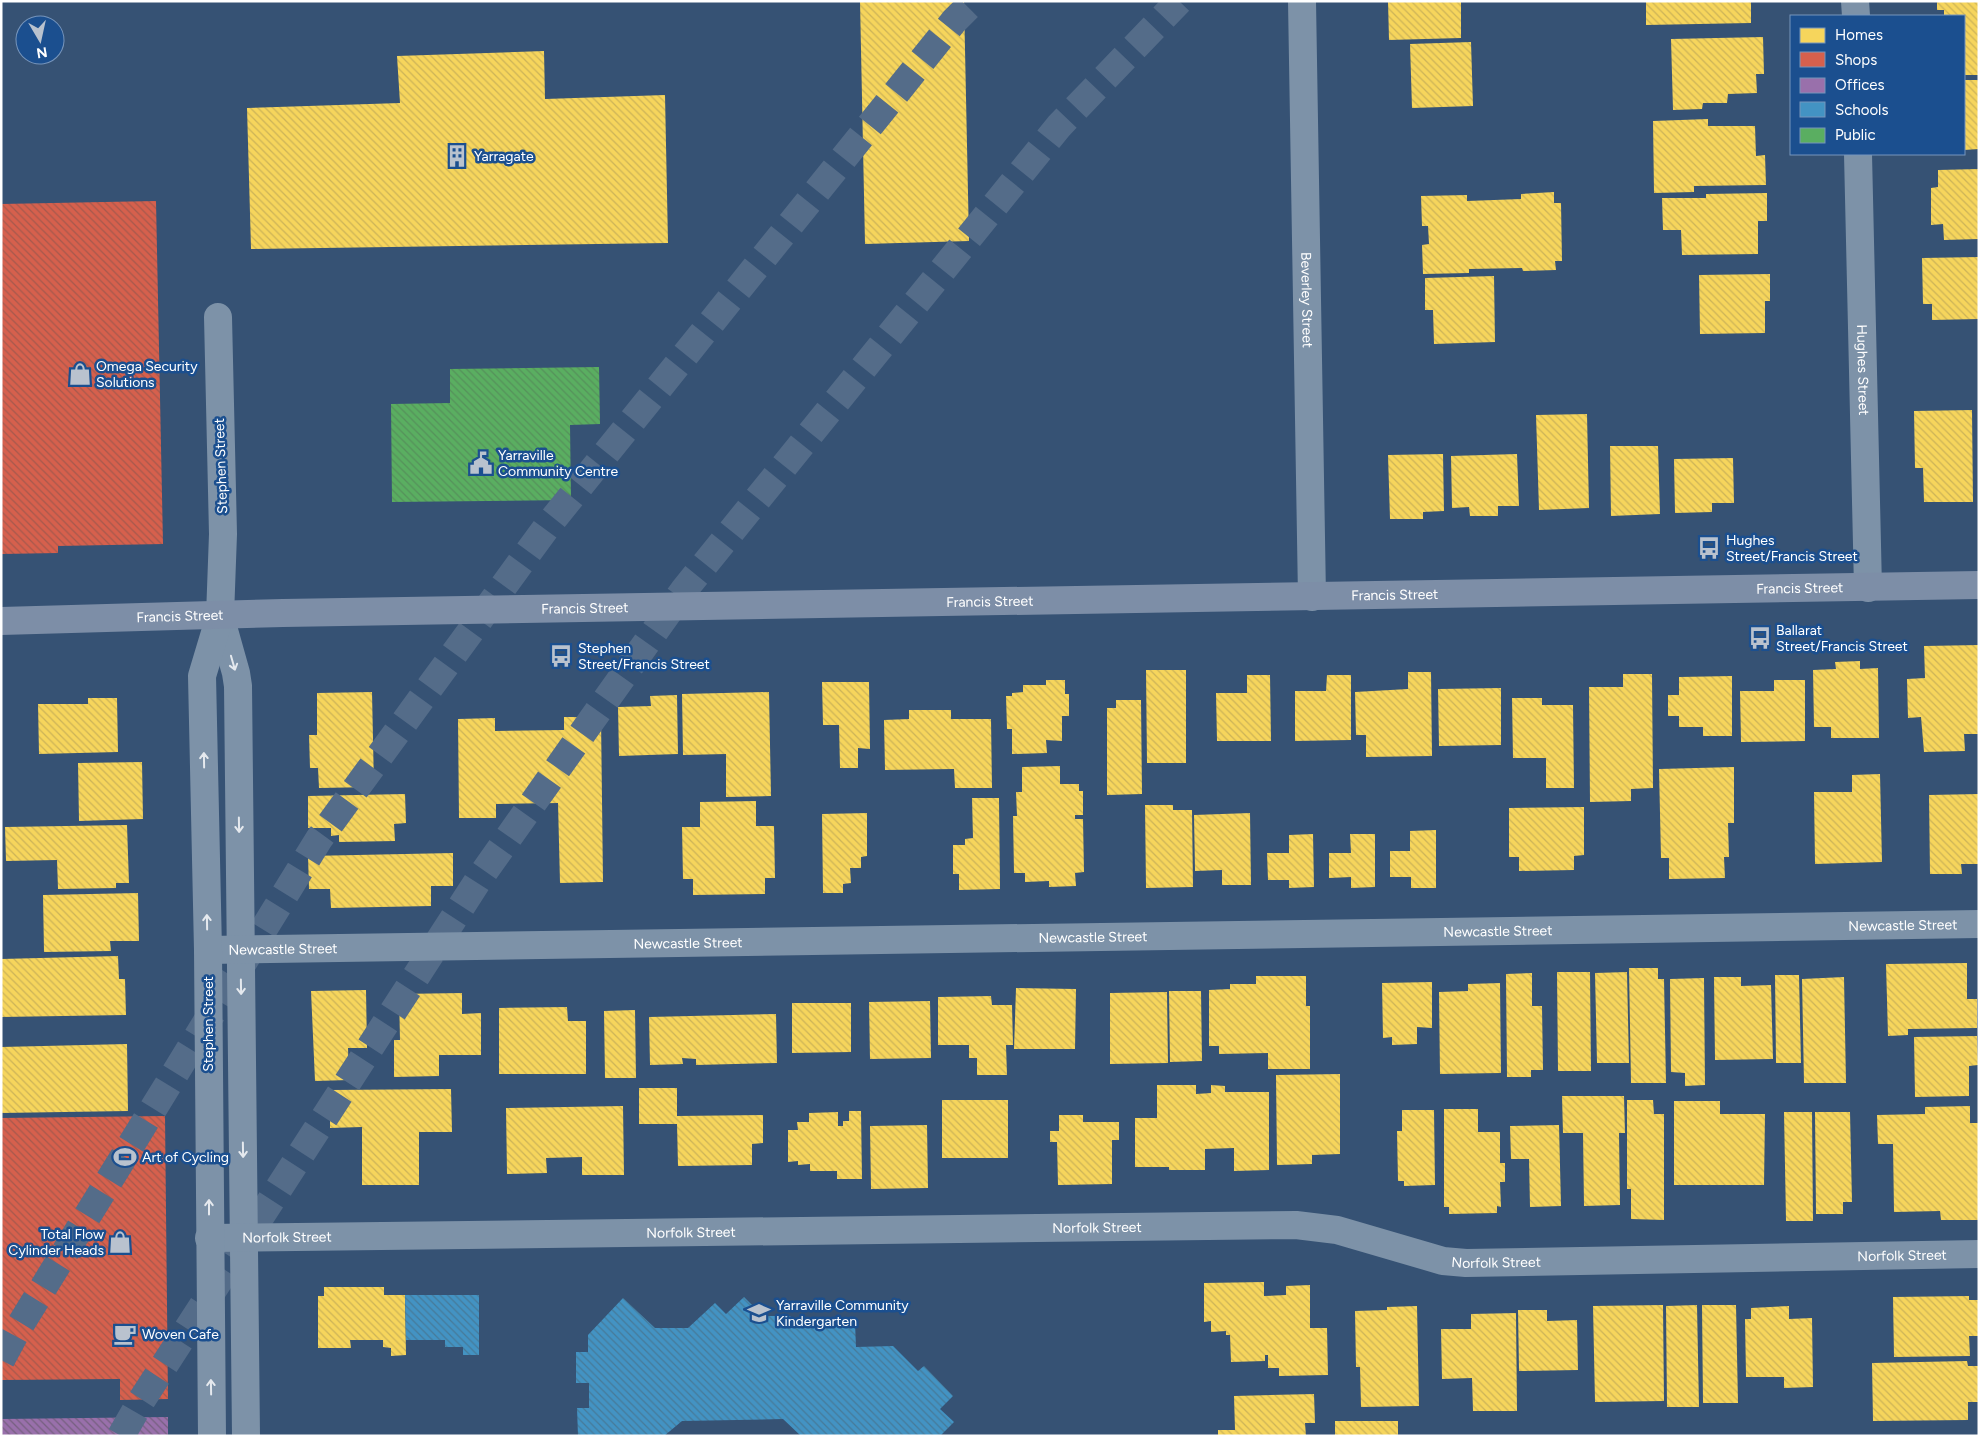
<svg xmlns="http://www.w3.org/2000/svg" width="1980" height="1437" font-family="Figtree,sans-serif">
<defs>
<pattern id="homes-back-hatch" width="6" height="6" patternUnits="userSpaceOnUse" patternTransform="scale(1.25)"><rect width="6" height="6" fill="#f6d55c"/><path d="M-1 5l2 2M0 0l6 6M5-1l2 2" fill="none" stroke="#ccb358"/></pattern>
<pattern id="shops-back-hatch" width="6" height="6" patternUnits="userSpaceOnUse" patternTransform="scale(1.25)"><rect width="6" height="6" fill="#d6604d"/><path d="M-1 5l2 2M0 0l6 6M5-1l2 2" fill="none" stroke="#a6594d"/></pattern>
<pattern id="offices-back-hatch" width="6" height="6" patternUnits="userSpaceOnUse" patternTransform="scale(1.25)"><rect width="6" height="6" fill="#9970ab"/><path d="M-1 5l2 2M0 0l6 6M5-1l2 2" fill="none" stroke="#766080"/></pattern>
<pattern id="schools-back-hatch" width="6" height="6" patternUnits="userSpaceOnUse" patternTransform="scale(1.25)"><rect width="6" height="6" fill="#4393c3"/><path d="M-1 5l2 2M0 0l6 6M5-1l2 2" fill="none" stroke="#467a99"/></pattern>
<pattern id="public-back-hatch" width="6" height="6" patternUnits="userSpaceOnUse" patternTransform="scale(1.25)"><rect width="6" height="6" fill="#5aae61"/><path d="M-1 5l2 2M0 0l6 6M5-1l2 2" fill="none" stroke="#56915b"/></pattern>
</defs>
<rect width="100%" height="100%" fill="#365274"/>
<path fill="url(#homes-back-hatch)" d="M860,1H964L969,241L865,244Z
M1388,1H1461V38L1389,40Z
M1646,1H1751V23L1646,25Z
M1937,1H1979V75H1964V16H1944V10H1937Z
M1763,37L1764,74H1756L1757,93L1728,94L1727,103H1703L1702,109L1673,110L1671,39Z
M1471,42L1473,106L1412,108L1410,44Z
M544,51L545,99L665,95L668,243L251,249L247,108L400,103L397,56Z
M1964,80H1979V149L1964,150Z
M1708,119V126H1755L1756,156L1765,155L1766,185L1694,186V192L1654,193L1653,121Z
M1979,169V239L1944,240L1943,224L1931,225V188L1938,187V170Z
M1554,192V203H1561L1562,261H1555L1556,270L1523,271L1522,268L1469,269V273L1423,274L1422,245L1429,244L1428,226H1422L1421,196L1467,195V201L1521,199V194Z
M1767,193V221H1758V254L1682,255L1681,230H1663L1662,198H1706V194Z
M1979,257V319L1932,320V304H1923L1922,258Z
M1770,274V301H1765V333L1700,334L1699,275Z
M1494,276L1495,342L1434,344L1433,310H1425V278Z
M1972,410L1973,502H1924L1923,468H1915L1914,411Z
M1587,414L1589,508L1539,510L1536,415Z
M1610,446H1658L1660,514L1611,516Z
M1443,454L1444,511L1423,512V519H1390L1388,455Z
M1517,454L1519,506H1498V516H1470L1469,507L1452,508L1451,456Z
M1733,458L1734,503H1712V512L1675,513L1674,459Z
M1979,645V734H1964L1965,751L1924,752L1921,717L1908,718L1907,679L1925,678L1924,646Z
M1860,661V669L1878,668L1879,738H1831V727H1814L1813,670L1836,669L1835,662Z
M1146,670H1186V763H1147Z
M1408,672H1431L1432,756L1366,757V735H1356L1355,692L1408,689Z
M1623,674H1652L1653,788L1631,789V801L1590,802L1589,687H1623Z
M1247,675H1270L1271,741H1217L1216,693H1247Z
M1327,675H1351V740L1295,741V691H1326Z
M1732,676V736H1703V727H1679V716H1668V695H1679V677Z
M1046,680H1065V694H1069V716H1062V741L1046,740L1047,753L1012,754V729H1007L1006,696H1012V693L1023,692V685H1046Z
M1774,680H1805V741L1741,742L1740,691H1774Z
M822,682H869L870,749L858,748V768H840L839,725H823Z
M1501,688V745L1439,746L1438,689Z
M372,692L374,787L319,788L318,768H310L309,735H317V693Z
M769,692L771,796L726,797V754L683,755L682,694Z
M677,695L678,754L619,756L618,707L651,706L650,696Z
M88,698H117L118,752L39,754L38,704H88Z
M1512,698H1542V705H1573L1574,788H1546V758H1513Z
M1116,700H1141L1142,794L1107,795V708H1116Z
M909,710H951V719H991L992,788H955L954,769L885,770L884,720L909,719Z
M564,717H601L603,882L560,883L558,803L496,804V818H459L458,719L495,718V731L564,730Z
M142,762L143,819L79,821L78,763Z
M1060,766V784H1079V791H1083V815H1075V819H1083L1084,872L1075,873L1076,886L1049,887V881L1025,882V873H1014L1013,816H1017L1016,792H1022V767Z
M1734,767V823H1728L1729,857H1724L1725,878L1669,879V858H1661L1659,769Z
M1880,774L1882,862L1815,864L1814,792H1852V775Z
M405,794L406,823L394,824L395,841L339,842V835L331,836V828H308V796Z
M1979,794V864H1961L1962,874H1930L1929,795Z
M972,798H999L1000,889L959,890V874H953V845H965V839L973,838Z
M756,801V826H774L775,878H765V894L693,895V879H683L682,827H700V802Z
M1145,805H1173V810H1192L1193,887L1146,888Z
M1584,807V855L1574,856V870L1519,871V857H1509V808Z
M867,813V856L861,857V868H850L851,883L843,884V893H823L822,814Z
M1250,813L1251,885H1222V870L1195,871L1194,815Z
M127,825L129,883H116V888L58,889L57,860L6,861L5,827Z
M1436,830V888H1411V877H1390V851H1410V831Z
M1313,834L1314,887L1289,888V880H1268L1267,853H1289V835Z
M1350,834H1375V887L1351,888V877L1329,878V853H1351Z
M453,853V886H431V906L331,908L330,889H309L308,856Z
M138,893L139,941H110L111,951L44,952L43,895Z
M118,956L119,979H125L126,1015L1,1017V959Z
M1967,963V999H1977V1028L1908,1029V1035L1888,1036L1886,964Z
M1629,968H1658V979H1664L1666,1083H1631Z
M1557,972H1590L1591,1071H1558Z
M1627,972L1629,1063H1597L1595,973Z
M1532,973V1006H1542L1543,1070H1531V1077H1507L1506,974Z
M1775,975H1799L1801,1063H1776Z
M1256,976H1306V1006H1310V1069H1268V1053L1219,1054V1046H1209V990L1230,989V984H1256Z
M1714,977H1741V986L1771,985L1773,1059L1715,1060Z
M1844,977L1846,1083H1804L1802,979Z
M1704,978L1705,1085L1685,1086V1073L1671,1072L1670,979Z
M1432,982V1028L1417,1027V1044L1392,1045V1037L1383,1038L1382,983Z
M1500,983L1501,1073L1440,1074L1439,992L1468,991V984Z
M1016,988L1076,989L1075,1049H1014Z
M366,990L367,1048H348L349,1080L315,1081L311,991Z
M1169,991H1201L1202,1061L1170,1062Z
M1167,992L1168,1063L1110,1064V993Z
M462,993V1014L481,1013V1055H439V1076L394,1077V1040H400L399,994Z
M991,996L992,1005H1012L1013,1045H1006L1007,1075H977V1058H969V1045H938V997Z
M930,1001L931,1058L870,1059L869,1002Z
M792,1003H851V1052L792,1053Z
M567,1007L568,1021H586V1074H499V1008Z
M635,1010L636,1078H605L604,1011Z
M776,1014L777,1063L696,1065V1059L682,1058L683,1064L650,1065L649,1017Z
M1977,1036L1978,1065L1969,1066V1096L1915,1097L1914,1037Z
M127,1044L128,1111L1,1113V1047Z
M1340,1074V1154L1312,1155V1164L1277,1165L1276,1075Z
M1157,1085H1196V1094L1211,1093V1085L1225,1086V1092H1269V1170L1234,1171V1148L1205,1149V1170H1169V1167H1135V1118H1157Z
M639,1088H677V1116L763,1115V1143L752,1144V1165L678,1166L677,1124H639Z
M451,1089L452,1132H419V1185H362V1127L330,1128V1090Z
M1562,1096H1624L1625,1133H1619L1620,1205L1584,1206L1583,1133H1563Z
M942,1100H1008V1158H942Z
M1627,1100H1653L1654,1114H1664V1220L1631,1219V1189H1627Z
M1674,1101H1720V1114H1765L1764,1185H1674Z
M623,1106L624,1175H582V1157L546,1158L547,1173L507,1174L506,1108Z
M1970,1106V1123H1979V1220H1941L1940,1211L1894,1212L1893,1144H1878L1877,1115L1925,1114V1107Z
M1444,1109H1478V1132H1500V1163H1505V1182H1500L1501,1207L1497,1206V1213L1449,1214V1207H1444Z
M1402,1110H1434L1435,1185L1404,1186V1181H1398L1397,1131H1402Z
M849,1111H861L862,1179H837V1171H810V1164L798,1165V1161L788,1162V1130H798L797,1122H809V1113L838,1112V1126H843V1121H849Z
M1784,1112H1812L1813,1221H1786Z
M1815,1112H1850L1852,1202H1843V1214H1816Z
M1059,1115H1083V1122H1119V1140H1112V1184L1058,1185L1057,1142H1050V1131H1059Z
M927,1125L928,1188L871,1189L870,1126Z
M1559,1125L1561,1206L1530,1207L1529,1159H1511L1510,1126Z
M1264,1282V1296L1286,1295V1286L1310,1285V1328H1327L1328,1375L1279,1376V1368H1268V1355H1265V1361L1231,1362L1230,1335H1226V1331L1211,1332V1321L1204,1322V1283Z
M324,1287H384V1295H405L406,1355L391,1356V1348L383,1347V1340H350L351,1348H318V1296H324Z
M1969,1296V1300H1979V1336H1969L1970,1356L1894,1357L1893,1297Z
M1663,1305L1664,1401L1595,1402L1593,1306Z
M1697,1305L1699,1407H1667L1666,1306Z
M1702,1305H1736L1738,1403H1703Z
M1417,1306L1419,1406L1361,1407L1360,1367H1356L1355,1311L1387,1310V1307Z
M1789,1306V1319L1812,1318L1813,1387L1784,1388V1377H1746L1745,1319H1751V1308Z
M1518,1310H1547V1321L1577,1320L1578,1370L1519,1371Z
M1516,1313L1517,1411H1473L1472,1378L1442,1379L1441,1329H1471V1314Z
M1967,1361L1968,1366H1979V1402H1968V1420L1873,1421L1872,1363Z
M1314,1394L1315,1423H1305L1306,1436H1218V1430H1235L1234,1396Z
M1335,1421H1398V1436H1335Z"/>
<path fill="url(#shops-back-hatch)" d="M156,201L163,544L58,546V553L1,554V204Z
M165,1116L168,1399L120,1400V1379L1,1380V1118Z"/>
<path fill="url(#offices-back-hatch)" d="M168,1417V1436H1V1419Z"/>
<path fill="url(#schools-back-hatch)" d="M405,1295H479V1355H463V1347H445V1340H406Z
M744,1297L763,1316H790L799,1325L855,1323L856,1347L893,1346L918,1371L924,1366L953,1396L940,1409L954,1422L940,1436H801L783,1419L682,1421L664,1436H578L577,1408H589V1383H576V1352H588V1335L623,1298L655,1328H688L715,1303L726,1314Z"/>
<path fill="url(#public-back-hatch)" d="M599,367L600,424L570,425L571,500L392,502L391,404L450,403V369Z"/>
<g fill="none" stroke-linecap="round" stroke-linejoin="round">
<path stroke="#546c89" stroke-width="28" stroke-dasharray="28 14" stroke-linecap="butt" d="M1,1360L16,1332L319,839L546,528L954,21L974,1
M121,1436L141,1401L479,879L684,590L1059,126L1179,1"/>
<g stroke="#7d92a8" stroke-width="28">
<path id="s1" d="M1302,1L1312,597"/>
<path d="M1855,1L1856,16"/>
<path id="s2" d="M1858,154L1868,588"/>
<path d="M220,616L236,673L238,686L246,1436"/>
<path id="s3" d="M208,950L1979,924"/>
<path id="s4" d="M209,1238L1296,1225L1337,1230L1443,1261L1466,1263L1979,1254"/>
<path d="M212,1436L208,950L202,676L220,616L223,534L218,317"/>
</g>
<path stroke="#7d8ea7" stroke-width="28" id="s5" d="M1,621L283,613L1979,585"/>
</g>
<defs><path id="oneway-shaft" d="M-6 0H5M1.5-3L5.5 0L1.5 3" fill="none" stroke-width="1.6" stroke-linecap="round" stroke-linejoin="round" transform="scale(1.25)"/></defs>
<g stroke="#e5e9ee">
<use href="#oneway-shaft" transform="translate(233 663) rotate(74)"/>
<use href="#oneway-shaft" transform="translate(204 760) rotate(-91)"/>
<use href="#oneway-shaft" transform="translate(239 825) rotate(89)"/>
<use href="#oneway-shaft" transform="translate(207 922) rotate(-91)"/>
<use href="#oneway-shaft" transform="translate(241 987) rotate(89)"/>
<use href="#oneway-shaft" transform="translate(243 1150) rotate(89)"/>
<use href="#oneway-shaft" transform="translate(209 1207) rotate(-90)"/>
<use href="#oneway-shaft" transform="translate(211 1387) rotate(-91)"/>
</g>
<defs>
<symbol id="building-bare" viewBox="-9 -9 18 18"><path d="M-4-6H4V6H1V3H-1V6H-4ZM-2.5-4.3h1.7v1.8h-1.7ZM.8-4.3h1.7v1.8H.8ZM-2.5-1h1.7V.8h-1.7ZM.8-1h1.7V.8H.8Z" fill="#b9c2ce" stroke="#1b4f8f" stroke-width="2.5" paint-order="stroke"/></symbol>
<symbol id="shop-bare" viewBox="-9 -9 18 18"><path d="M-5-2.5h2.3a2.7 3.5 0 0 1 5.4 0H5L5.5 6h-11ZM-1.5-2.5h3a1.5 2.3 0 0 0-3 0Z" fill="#b9c2ce" stroke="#1b4f8f" stroke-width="2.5" paint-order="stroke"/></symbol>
<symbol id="civic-bare" viewBox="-9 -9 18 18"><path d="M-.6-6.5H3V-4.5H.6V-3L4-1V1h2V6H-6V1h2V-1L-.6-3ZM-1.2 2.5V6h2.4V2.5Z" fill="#b9c2ce" stroke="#1b4f8f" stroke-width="2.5" paint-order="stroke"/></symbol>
<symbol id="bus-bare" viewBox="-9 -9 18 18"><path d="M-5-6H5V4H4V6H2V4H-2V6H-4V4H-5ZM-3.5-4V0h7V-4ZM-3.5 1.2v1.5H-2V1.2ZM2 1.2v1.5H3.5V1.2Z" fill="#b9c2ce" stroke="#1b4f8f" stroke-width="2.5" paint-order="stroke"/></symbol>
<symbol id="stadium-bare" viewBox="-9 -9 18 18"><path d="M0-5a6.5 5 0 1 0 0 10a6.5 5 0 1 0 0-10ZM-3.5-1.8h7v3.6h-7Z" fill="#b9c2ce" stroke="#1b4f8f" stroke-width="2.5" paint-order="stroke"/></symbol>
<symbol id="school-bare" viewBox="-9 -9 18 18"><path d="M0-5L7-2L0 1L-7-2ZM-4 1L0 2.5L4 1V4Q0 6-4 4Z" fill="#b9c2ce" stroke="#1b4f8f" stroke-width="2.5" paint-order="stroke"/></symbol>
<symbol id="cafe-bare" viewBox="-9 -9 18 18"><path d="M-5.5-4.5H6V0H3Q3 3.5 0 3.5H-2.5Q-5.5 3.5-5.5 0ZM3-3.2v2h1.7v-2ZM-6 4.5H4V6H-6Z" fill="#b9c2ce" stroke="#1b4f8f" stroke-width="2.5" paint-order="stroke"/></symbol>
</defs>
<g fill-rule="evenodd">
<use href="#building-bare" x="441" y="140" width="32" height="32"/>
<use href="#shop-bare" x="64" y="358" width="32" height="32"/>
<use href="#civic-bare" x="465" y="447" width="32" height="32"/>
<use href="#bus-bare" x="1693" y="532" width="32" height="32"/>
<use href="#bus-bare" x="1744" y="622" width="32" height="32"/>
<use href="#bus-bare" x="545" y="640" width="32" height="32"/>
<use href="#stadium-bare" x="109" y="1141" width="32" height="32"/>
<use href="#shop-bare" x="104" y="1226" width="32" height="32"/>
<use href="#school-bare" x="743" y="1297" width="32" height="32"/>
<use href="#cafe-bare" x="109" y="1318" width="32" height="32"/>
</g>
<g text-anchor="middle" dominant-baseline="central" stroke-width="5" stroke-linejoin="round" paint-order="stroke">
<g font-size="14" fill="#fff" stroke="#1b4f8f" text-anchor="start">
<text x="474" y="156">Yarragate</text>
<text x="96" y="366">Omega Security<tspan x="96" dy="16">Solutions</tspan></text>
<text x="498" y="455">Yarraville<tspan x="498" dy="16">Community Centre</tspan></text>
<text x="1726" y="540">Hughes<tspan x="1726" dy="16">Street/Francis Street</tspan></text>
<text x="1776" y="630">Ballarat<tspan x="1776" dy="16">Street/Francis Street</tspan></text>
<text x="578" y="648">Stephen<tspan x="578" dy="16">Street/Francis Street</tspan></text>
<text x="142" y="1157">Art of Cycling</text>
<text x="104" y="1234" text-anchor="end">Total Flow<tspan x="104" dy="16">Cylinder Heads</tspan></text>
<text x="776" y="1305">Yarraville Community<tspan x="776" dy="16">Kindergarten</tspan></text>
<text x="142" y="1334">Woven Cafe</text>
</g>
<g font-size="14" fill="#fff" stroke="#1b4f8f">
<text stroke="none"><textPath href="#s1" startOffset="299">Beverley Street</textPath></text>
<text stroke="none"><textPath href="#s2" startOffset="216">Hughes Street</textPath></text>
<text transform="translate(221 466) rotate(-92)">Stephen Street</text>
<text stroke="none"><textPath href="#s5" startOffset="1799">Francis Street</textPath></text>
<text stroke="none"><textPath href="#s5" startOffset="1394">Francis Street</textPath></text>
<text stroke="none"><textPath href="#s5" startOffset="989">Francis Street</textPath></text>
<text stroke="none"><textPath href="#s5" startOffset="584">Francis Street</textPath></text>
<text stroke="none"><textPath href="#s5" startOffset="179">Francis Street</textPath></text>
<text stroke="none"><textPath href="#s3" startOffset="1695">Newcastle Street</textPath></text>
<text stroke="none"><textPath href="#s3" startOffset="1290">Newcastle Street</textPath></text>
<text stroke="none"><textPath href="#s3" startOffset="885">Newcastle Street</textPath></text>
<text stroke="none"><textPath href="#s3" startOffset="480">Newcastle Street</textPath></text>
<text stroke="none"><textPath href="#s3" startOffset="75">Newcastle Street</textPath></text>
<text transform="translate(208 1024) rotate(-90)">Stephen Street</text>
<text stroke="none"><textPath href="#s4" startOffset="888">Norfolk Street</textPath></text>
<text stroke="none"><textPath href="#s4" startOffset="482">Norfolk Street</textPath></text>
<text stroke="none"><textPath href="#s4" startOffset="78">Norfolk Street</textPath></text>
<text stroke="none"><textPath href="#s4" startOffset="1698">Norfolk Street</textPath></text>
<text stroke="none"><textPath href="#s4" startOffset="1292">Norfolk Street</textPath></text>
</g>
</g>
<rect width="1980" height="1437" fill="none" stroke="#ffffff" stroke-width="5"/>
<rect x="1790" y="15" width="175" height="140" fill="#1b4f8f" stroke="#7695bc"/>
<rect x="1800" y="28" width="25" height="15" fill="#f6d55c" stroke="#7695bc"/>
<text x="1835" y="40" font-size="15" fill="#ffffff">Homes</text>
<rect x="1800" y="52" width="25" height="15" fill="#d6604d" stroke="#7695bc"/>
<text x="1835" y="65" font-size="15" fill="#ffffff">Shops</text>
<rect x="1800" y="78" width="25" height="15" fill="#9970ab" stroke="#7695bc"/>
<text x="1835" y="90" font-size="15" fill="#ffffff">Offices</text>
<rect x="1800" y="102" width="25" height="15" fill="#4393c3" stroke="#7695bc"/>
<text x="1835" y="115" font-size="15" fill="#ffffff">Schools</text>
<rect x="1800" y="128" width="25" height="15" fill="#5aae61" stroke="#7695bc"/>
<text x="1835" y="140" font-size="15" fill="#ffffff">Public</text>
<g transform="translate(40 40) rotate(171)"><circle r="24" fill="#1b4f8f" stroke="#7695bc"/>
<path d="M0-4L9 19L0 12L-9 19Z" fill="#b9c2ce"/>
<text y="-8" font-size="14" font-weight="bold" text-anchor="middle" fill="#ffffff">N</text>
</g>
</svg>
